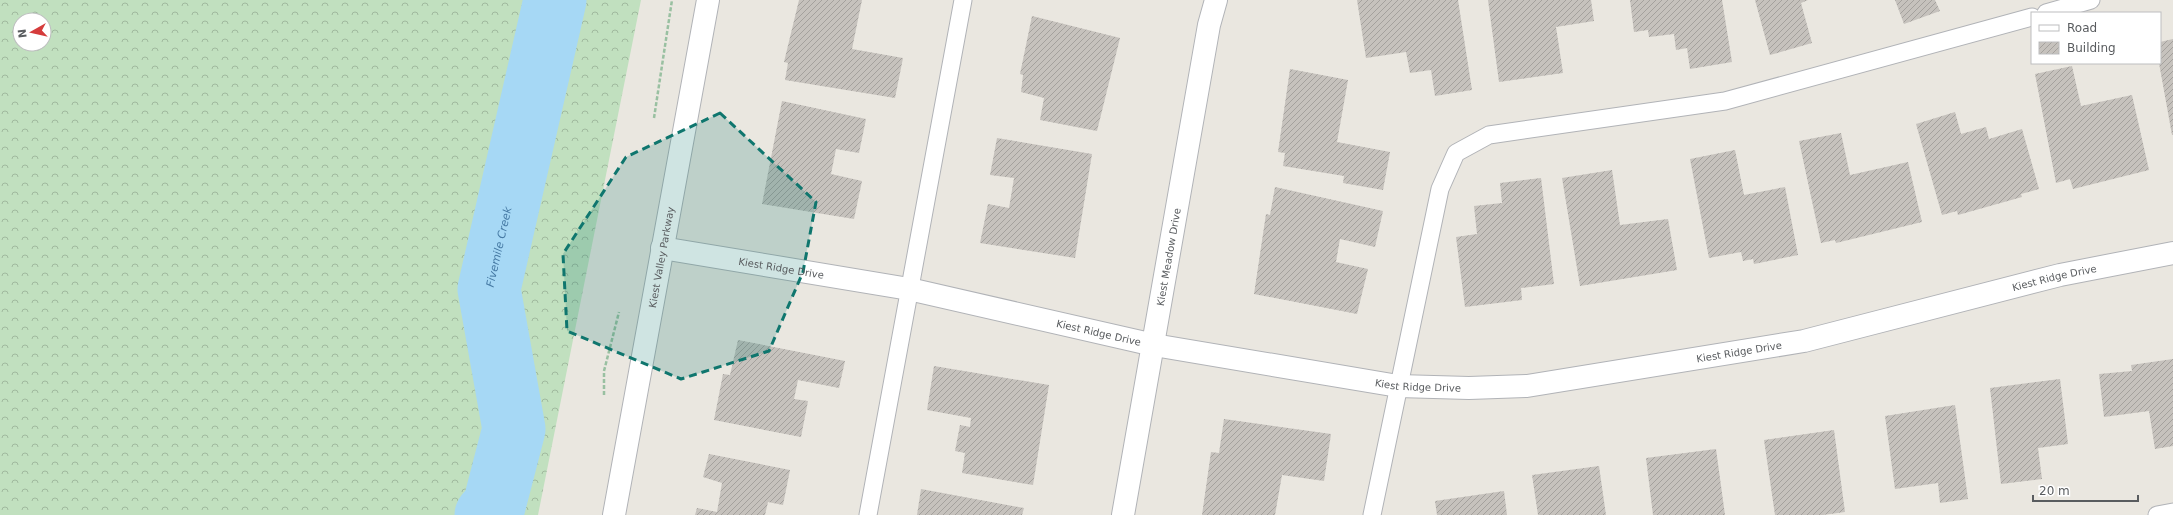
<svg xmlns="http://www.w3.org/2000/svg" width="2173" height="515" font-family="'DejaVu Sans',sans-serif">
<defs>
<pattern id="forest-crowns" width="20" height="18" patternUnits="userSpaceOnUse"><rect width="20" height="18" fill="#c1e0bf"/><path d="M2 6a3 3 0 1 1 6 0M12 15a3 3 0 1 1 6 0" fill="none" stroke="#a0b99e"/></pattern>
<pattern id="building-hatch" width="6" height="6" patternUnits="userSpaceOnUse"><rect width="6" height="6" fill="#c6c2bd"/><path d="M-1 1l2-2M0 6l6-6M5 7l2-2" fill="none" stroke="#a4a19d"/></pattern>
</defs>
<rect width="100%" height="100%" fill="#eae7e0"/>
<path fill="url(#forest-crowns)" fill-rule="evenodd" d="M0,0H641L538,515H0ZM20,20H44V44H20Z"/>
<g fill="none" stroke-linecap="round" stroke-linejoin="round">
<path stroke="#a6d8f5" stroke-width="63" id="s1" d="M486,515L494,506L514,429L489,289L555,0"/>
</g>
<path fill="url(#building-hatch)" d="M799,0H862L852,49L903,58L895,98L785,80L788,63L784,62Z
M1357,0H1458L1472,90L1435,96L1431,70L1410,73L1406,52L1366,58Z
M1488,0H1591L1594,21L1556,27L1563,73L1499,82Z
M1630,0H1722L1732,62L1690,69L1687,48L1676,50L1674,34L1649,37L1648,30L1634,32Z
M1755,0H1808L1801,3L1812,43L1770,55Z
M1895,0H1935L1940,11L1904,24Z
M1032,16L1120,38L1097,131L1040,120L1044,98L1021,92L1023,75L1020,74Z
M2173,39V135H2172L2159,63L2160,42Z
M2072,66L2081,106L2132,95L2149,170L2073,189L2070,179L2056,183L2035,74Z
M1290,69L1348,80L1337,142L1390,152L1383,190L1343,183L1344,176L1283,166L1285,153L1278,152Z
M782,101L866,119L859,153L836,149L831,174L862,181L854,219L762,204Z
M1955,112L1961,134L1986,127L1989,139L2022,129L2039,189L2021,194L2022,197L1958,215L1957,211L1942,215L1916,124Z
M1841,133L1850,175L1908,162L1922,222L1836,243L1835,240L1821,243L1799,141Z
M997,138L1092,154L1075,258L980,243L988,204L1009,208L1014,178L990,175Z
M1735,150L1744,195L1785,187L1798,255L1754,264L1753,259L1743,261L1741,252L1709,258L1690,159Z
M1612,170L1620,225L1668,219L1677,270L1580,286L1562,178Z
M1541,178L1554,284L1521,288L1522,300L1465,307L1456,237L1477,234L1474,206L1502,203L1500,183Z
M1275,187L1383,211L1375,247L1340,239L1336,262L1368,269L1357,314L1254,294L1266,214L1270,215Z
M738,340L845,361L839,388L798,380L794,399L808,401L801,437L714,420L723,374L730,375Z
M2173,359V446L2155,449L2149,411L2104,417L2099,374L2132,371L2131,365Z
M934,366L1049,385L1033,485L962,473L965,453L955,451L960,425L970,427L971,418L927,410Z
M2060,379L2068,444L2038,448L2042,479L2001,484L1990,388Z
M1955,405L1968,499L1940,503L1938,483L1895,489L1885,416Z
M1224,419L1331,434L1324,481L1282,475L1275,515H1202L1211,452L1219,453Z
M1834,430L1845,512L1823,515H1775L1764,440Z
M1716,449L1725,515H1653L1646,458Z
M709,454L790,470L783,505L768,502L765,515H695L697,508L717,512L722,483L703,477Z
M1599,466L1606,515H1538L1532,475Z
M921,489L1024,508L1022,515H917Z
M1504,491L1507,515H1437L1435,501Z"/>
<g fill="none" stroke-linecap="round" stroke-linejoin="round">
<defs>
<path id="service" d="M2046,13L2091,0
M868,515L963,0
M1372,515L1440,189L1456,153L1489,135L1725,101L2032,17
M2157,515L2173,512"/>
<g id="minor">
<path id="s2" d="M662,248L909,289L1154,345L1398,386L1469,388L1527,386L1804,341L2060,275L2173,253"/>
<path id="s3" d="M614,515L708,0"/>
<path id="s4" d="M1123,515L1209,25L1216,0"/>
</g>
</defs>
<use href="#service" stroke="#b1b3b7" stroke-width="19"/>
<use href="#minor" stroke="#b1b3b7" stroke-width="24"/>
<path stroke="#99c0a1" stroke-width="2.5" stroke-dasharray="4 2" stroke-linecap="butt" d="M654,118L672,0
M604,395V371L619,312"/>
<use href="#service" stroke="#fff" stroke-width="17"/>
<use href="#minor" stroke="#fff" stroke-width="22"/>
</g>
<path fill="#0f766e" fill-opacity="0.2" stroke="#0f766e" stroke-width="3" stroke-dasharray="8 5" stroke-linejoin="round" d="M720,113L816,202L803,272L769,351L681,379L567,331L563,254L626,157Z"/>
<g text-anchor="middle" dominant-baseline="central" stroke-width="3" stroke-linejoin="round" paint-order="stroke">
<g font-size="10" fill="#595c5f" stroke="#fff">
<text stroke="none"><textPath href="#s3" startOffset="262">Kiest Valley Parkway</textPath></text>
<text stroke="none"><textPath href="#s4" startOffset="262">Kiest Meadow Drive</textPath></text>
<text stroke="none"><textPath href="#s2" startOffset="121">Kiest Ridge Drive</textPath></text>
<text stroke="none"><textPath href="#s2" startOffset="1417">Kiest Ridge Drive</textPath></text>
<text stroke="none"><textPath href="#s2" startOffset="445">Kiest Ridge Drive</textPath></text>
<text stroke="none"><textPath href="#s2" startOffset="1093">Kiest Ridge Drive</textPath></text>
<text stroke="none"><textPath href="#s2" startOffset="769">Kiest Ridge Drive</textPath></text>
</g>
<g font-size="11" font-style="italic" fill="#467aa4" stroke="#fff">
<text stroke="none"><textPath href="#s1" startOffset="277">Fivemile Creek</textPath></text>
</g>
</g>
<rect x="2031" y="12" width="130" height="52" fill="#ffffff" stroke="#bdbebf"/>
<rect x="2039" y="25" width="20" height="6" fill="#ffffff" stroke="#bdbebf"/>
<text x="2067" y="32" font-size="12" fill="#595c5f">Road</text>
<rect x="2039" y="42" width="20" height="12" fill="url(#building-hatch)" stroke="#bdbebf"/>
<text x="2067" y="52" font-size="12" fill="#595c5f">Building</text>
<g transform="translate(32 32) rotate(262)"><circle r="19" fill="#ffffff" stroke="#bdbebf"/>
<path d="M0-3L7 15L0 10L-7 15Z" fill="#d53c3c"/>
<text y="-6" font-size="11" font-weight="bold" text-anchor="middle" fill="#595c5f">N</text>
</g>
<path d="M2033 495v6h105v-6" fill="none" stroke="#595c5f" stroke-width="2"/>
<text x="2039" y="495" font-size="12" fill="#595c5f" stroke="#ffffff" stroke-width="3" paint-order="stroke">20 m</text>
</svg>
